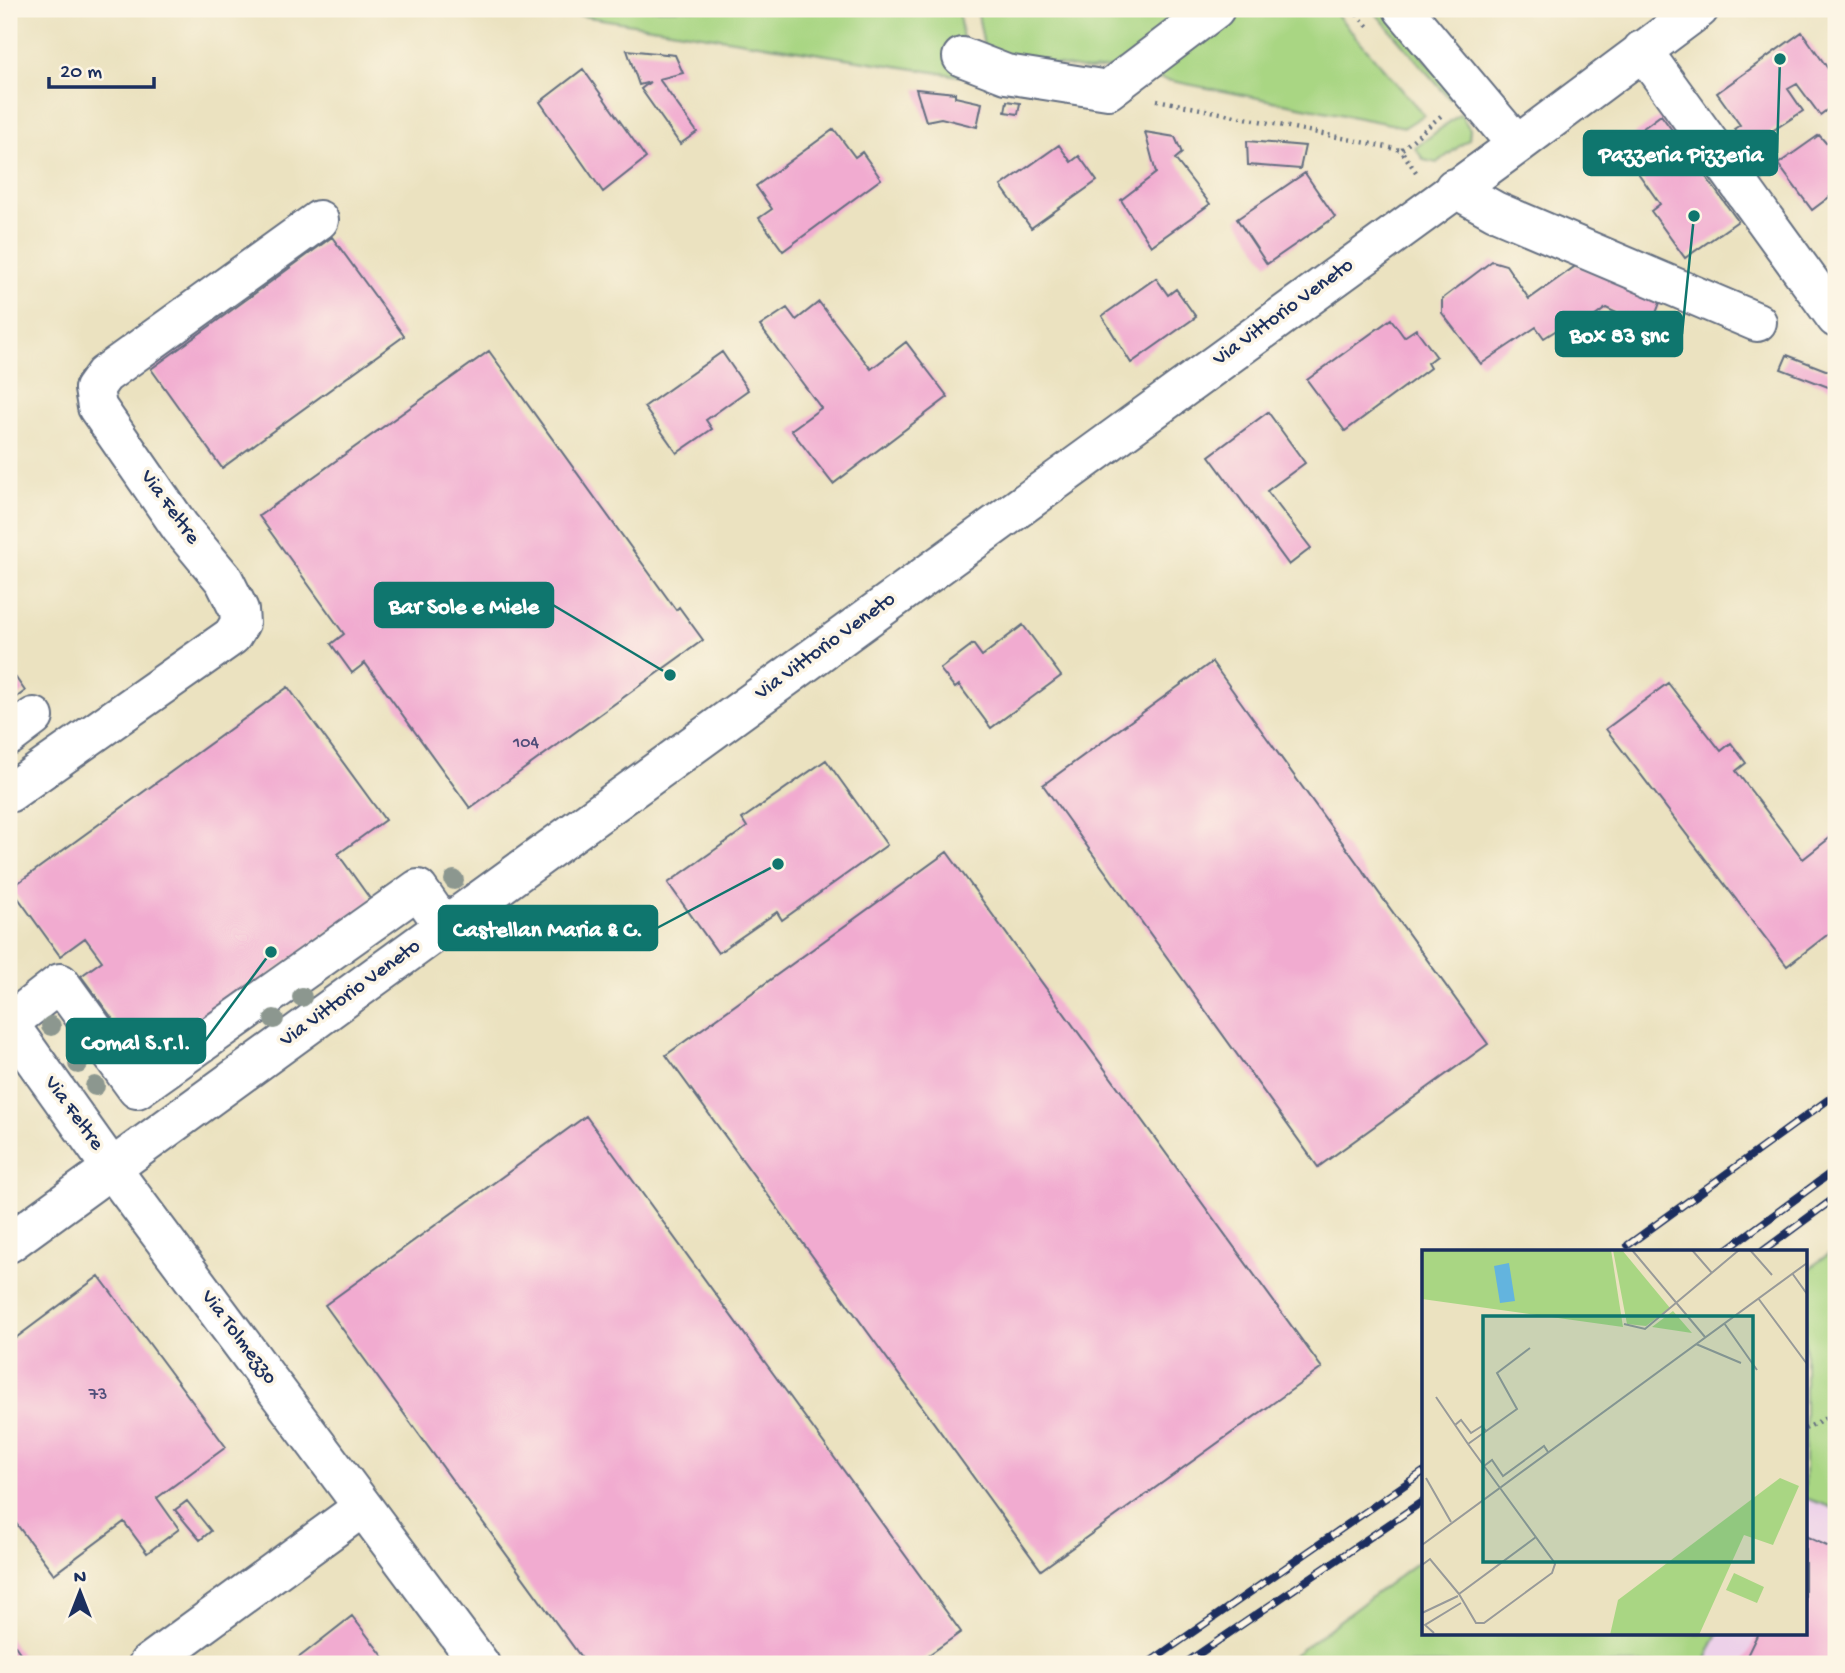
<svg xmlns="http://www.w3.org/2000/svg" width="1845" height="1673" font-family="'Gochi Hand',sans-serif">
<rect width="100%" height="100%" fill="#fcf5e5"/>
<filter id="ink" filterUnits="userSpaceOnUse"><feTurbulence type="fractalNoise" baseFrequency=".0143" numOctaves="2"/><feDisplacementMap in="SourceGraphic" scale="14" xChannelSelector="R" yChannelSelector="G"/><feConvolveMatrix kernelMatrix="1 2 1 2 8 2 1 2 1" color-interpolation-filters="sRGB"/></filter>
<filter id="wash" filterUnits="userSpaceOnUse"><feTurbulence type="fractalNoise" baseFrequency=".00686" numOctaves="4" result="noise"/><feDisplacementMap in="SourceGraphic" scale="28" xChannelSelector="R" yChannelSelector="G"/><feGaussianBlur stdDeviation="1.57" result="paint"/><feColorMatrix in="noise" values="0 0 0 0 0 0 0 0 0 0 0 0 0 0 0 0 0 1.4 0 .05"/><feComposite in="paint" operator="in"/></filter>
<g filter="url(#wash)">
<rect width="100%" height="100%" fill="#ebe2c0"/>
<path fill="#edd1e9" d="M1805,1498L1836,1509V1664H1704L1718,1633H1805Z"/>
<path fill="#a9d683" stroke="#628270" stroke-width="2" d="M538,9H958L964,45L959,76Z
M977,9H1199L1113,68L1088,70L985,52Z
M1240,9H1332L1424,115L1405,127L1151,77Z
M1372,9H1381L1454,94L1449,98Z
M1460,114L1470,129L1469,139L1437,163L1424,160L1415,148Z
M1836,1248V1509L1805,1498V1272Z
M1423,1558V1633H1718L1704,1664H1282Z"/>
<g id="blocks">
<path fill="#f1abd0" d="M1802,32L1836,80V103L1820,115L1797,84L1788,89L1803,111L1746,148L1734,129L1740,125L1717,93Z
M627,50L675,55L683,73L659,79L697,132L680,144L641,89L650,82L639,85Z
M583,69L646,158L603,192L540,102Z
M916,89L955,93V97L982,103L977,127L941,118L926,121Z
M1007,101L1020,103L1018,114L1005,112Z
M1661,115L1738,221L1685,258L1651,211L1660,204L1619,146Z
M834,129L855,157L862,152L881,179L783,251L759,218L772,209L756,186Z
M1145,132L1175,137L1182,153L1175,159L1210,204L1151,246L1121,200L1156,173Z
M1819,135L1826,143L1836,135V192L1812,210L1778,164Z
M1247,141L1305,146L1300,169L1248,165Z
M1059,145L1071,162L1079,156L1097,181L1031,228L1001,186Z
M1305,173L1335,217L1267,264L1237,219Z
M332,237L404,336L222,468L151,369Z
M1492,261L1506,265L1529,299L1577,265L1661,300L1650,329L1606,308L1570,335L1563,326L1544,338L1536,327L1481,364L1442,313V299Z
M1156,278L1168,295L1176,289L1196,317L1131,363L1102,316Z
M819,302L871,369L906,342L948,397L833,484L791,430L821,408L760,326L787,308L796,320Z
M1391,319L1404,337L1416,329L1436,356L1427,363L1430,368L1345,431L1307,380Z
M489,351L676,610L679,607L703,640L470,808L365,663L352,673L331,644L344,634L259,516Z
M722,352L748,390L706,420L712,429L677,453L644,407Z
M1787,355L1836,374V390L1781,369Z
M1268,412L1305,463L1267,491L1311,548L1289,565L1209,456Z
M1023,625L1061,676L991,728L959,685L955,688L940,669L973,644L982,656Z
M1212,662L1488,1044L1318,1167L1043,785Z
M9,668L25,691L9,703Z
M1668,683L1721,751L1731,743L1746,763L1736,771L1803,859L1836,833V928L1787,966L1606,729Z
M288,687L385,820L338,854L371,900L146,1064L81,976L102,961L85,938L60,956L11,888Z
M826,760L887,845L782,920L777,912L718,953L668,883L747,827L742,819Z
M947,852L1322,1368L1041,1570L666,1055Z
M586,1116L961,1632L916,1664H586L325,1305Z
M99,1276L226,1447L157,1498L179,1529L147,1553L124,1522L54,1574L9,1514V1343Z
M187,1501L211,1531L200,1540L175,1510Z
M1805,1536L1836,1550V1664H1743L1758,1633H1805Z
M352,1616L389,1664H290L306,1652Z
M9,1637L23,1657L14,1664H9Z"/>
</g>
</g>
<g filter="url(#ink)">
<use href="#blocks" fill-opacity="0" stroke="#646e80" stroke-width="2"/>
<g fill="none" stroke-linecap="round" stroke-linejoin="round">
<defs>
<path id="minor" d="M1403,9L1517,145
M1642,50L1836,318
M962,57L1006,74L1108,90L1215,9
M1454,188L1495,211L1757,322
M9,736L34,717
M9,793L232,636L240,623L239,610L224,580L180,527L97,407L94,389L104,375L319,220
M9,1023L60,983L137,1089L418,889L444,926
M9,1024L125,1187L480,1664
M9,1243L1517,145L1699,9
M148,1664L363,1507"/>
</defs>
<use href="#minor" stroke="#646e80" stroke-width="42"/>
<path stroke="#646e80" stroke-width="4.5" stroke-dasharray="2 5" stroke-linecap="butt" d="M1352,9L1370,29
M1157,100L1401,150
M1416,172L1401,150L1443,114
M1805,1429L1836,1412"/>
<use href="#minor" stroke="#fff" stroke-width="38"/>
<defs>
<path id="rail" d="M1628,1245L1836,1094
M1725,1251L1836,1169
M1763,1251L1836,1197
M1147,1664L1423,1472
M1184,1664L1423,1501"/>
</defs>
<use href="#rail" stroke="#1b2f5e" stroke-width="8"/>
<use href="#rail" stroke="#fcf5e5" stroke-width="5" stroke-dasharray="16" stroke-linecap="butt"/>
</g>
<g fill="#8c978f">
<circle cx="454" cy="880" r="10"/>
<circle cx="302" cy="997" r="10"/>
<circle cx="274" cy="1019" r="10"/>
<circle cx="51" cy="1026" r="10"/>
<circle cx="78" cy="1064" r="10"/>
<circle cx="95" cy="1086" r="10"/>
</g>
</g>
<g text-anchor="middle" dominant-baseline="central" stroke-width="7" stroke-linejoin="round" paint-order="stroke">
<g font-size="18" fill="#504e7a">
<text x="526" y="743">104</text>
<text x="98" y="1395">73</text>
</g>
<g font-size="21" fill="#1b2f5e" stroke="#fcf5e5">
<text transform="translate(1284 313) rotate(-36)">Via Vittorio Veneto</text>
<text transform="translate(169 508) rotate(54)">Via Feltre</text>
<text transform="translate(826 647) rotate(-36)">Via Vittorio Veneto</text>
<text transform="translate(351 994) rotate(-36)">Via Vittorio Veneto</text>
<text transform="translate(73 1114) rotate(54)">Via Feltre</text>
<text transform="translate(238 1338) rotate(53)">Via Tolmezzo</text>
</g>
</g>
<g transform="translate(1422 1250)">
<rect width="385" height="385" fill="#ebe2c0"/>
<path d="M0,0H189L201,77L0,49ZM191,0H200L248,58L224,76L205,74ZM251,61L270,83L230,77ZM358,228L377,236L351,295L322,285L277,385H188L196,350ZM312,323L342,337L335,353L304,340Z" fill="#a9d683"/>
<path d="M87,13L93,51L78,53L72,16Z" fill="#63b4de"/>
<path fill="none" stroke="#989a99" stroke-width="2" d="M210,0L283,87M270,0L290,23M328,0L350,25M370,23L385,44M336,48L385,114M302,73L335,120M202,74L223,79L317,0M274,94L319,113M14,147L46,194L132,312L133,314L130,323L62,373H54L37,344L114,287M33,175L39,170L49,183L60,176L64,181M46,194L95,159L75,123L108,98M62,216L70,210L81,226L122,196L126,202M4,228L29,272M0,295L385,13M0,315L8,309L37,344M0,363L36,346M12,383L3,375L39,353"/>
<path fill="#0f766e" fill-opacity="0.15" stroke="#0f766e" stroke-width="3.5" d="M61,66H331V312H61Z"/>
<rect width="385" height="385" fill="none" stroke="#1b2f5e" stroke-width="3.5"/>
</g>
<path fill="none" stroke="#0f766e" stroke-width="2.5" d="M1780 59L1777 153M1694 216L1682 334M670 675L553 605M778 864L657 928M271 952L205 1041"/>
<g fill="#0f766e" stroke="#fcf5e5" stroke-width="2.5">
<circle cx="1780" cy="59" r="7"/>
<circle cx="1694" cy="216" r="7"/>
<circle cx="670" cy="675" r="7"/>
<circle cx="778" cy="864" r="7"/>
<circle cx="271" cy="952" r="7"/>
</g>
<g fill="#0f766e" stroke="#0f766e" stroke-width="2.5">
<rect x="1584" y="131" width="193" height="44" rx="7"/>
<rect x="1556" y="312" width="126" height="44" rx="7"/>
<rect x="375" y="583" width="178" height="44" rx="7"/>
<rect x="439" y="906" width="218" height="44" rx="7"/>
<rect x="67" y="1019" width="138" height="44" rx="7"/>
</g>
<g font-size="23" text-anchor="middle" font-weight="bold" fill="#fff">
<text x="1681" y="161">Pazzeria Pizzeria</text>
<text x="1619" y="342">Box 83 snc</text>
<text x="464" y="613">Bar Sole e Miele</text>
<text x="548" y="936">Castellan Maria &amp; C.</text>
<text x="136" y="1049">Comal S.r.l.</text>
</g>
<rect width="1845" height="1673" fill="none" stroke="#fcf5e5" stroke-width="35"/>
<g transform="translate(80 1592)" stroke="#fcf5e5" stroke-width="5" paint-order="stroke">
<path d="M0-5L12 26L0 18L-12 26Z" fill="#1b2f5e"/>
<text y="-10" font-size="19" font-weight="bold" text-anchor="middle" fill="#1b2f5e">N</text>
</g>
<path d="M49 77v10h105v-10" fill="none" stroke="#1b2f5e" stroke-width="3.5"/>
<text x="60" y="77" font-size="21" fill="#1b2f5e" stroke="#fcf5e5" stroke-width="5" paint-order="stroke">20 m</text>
</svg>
